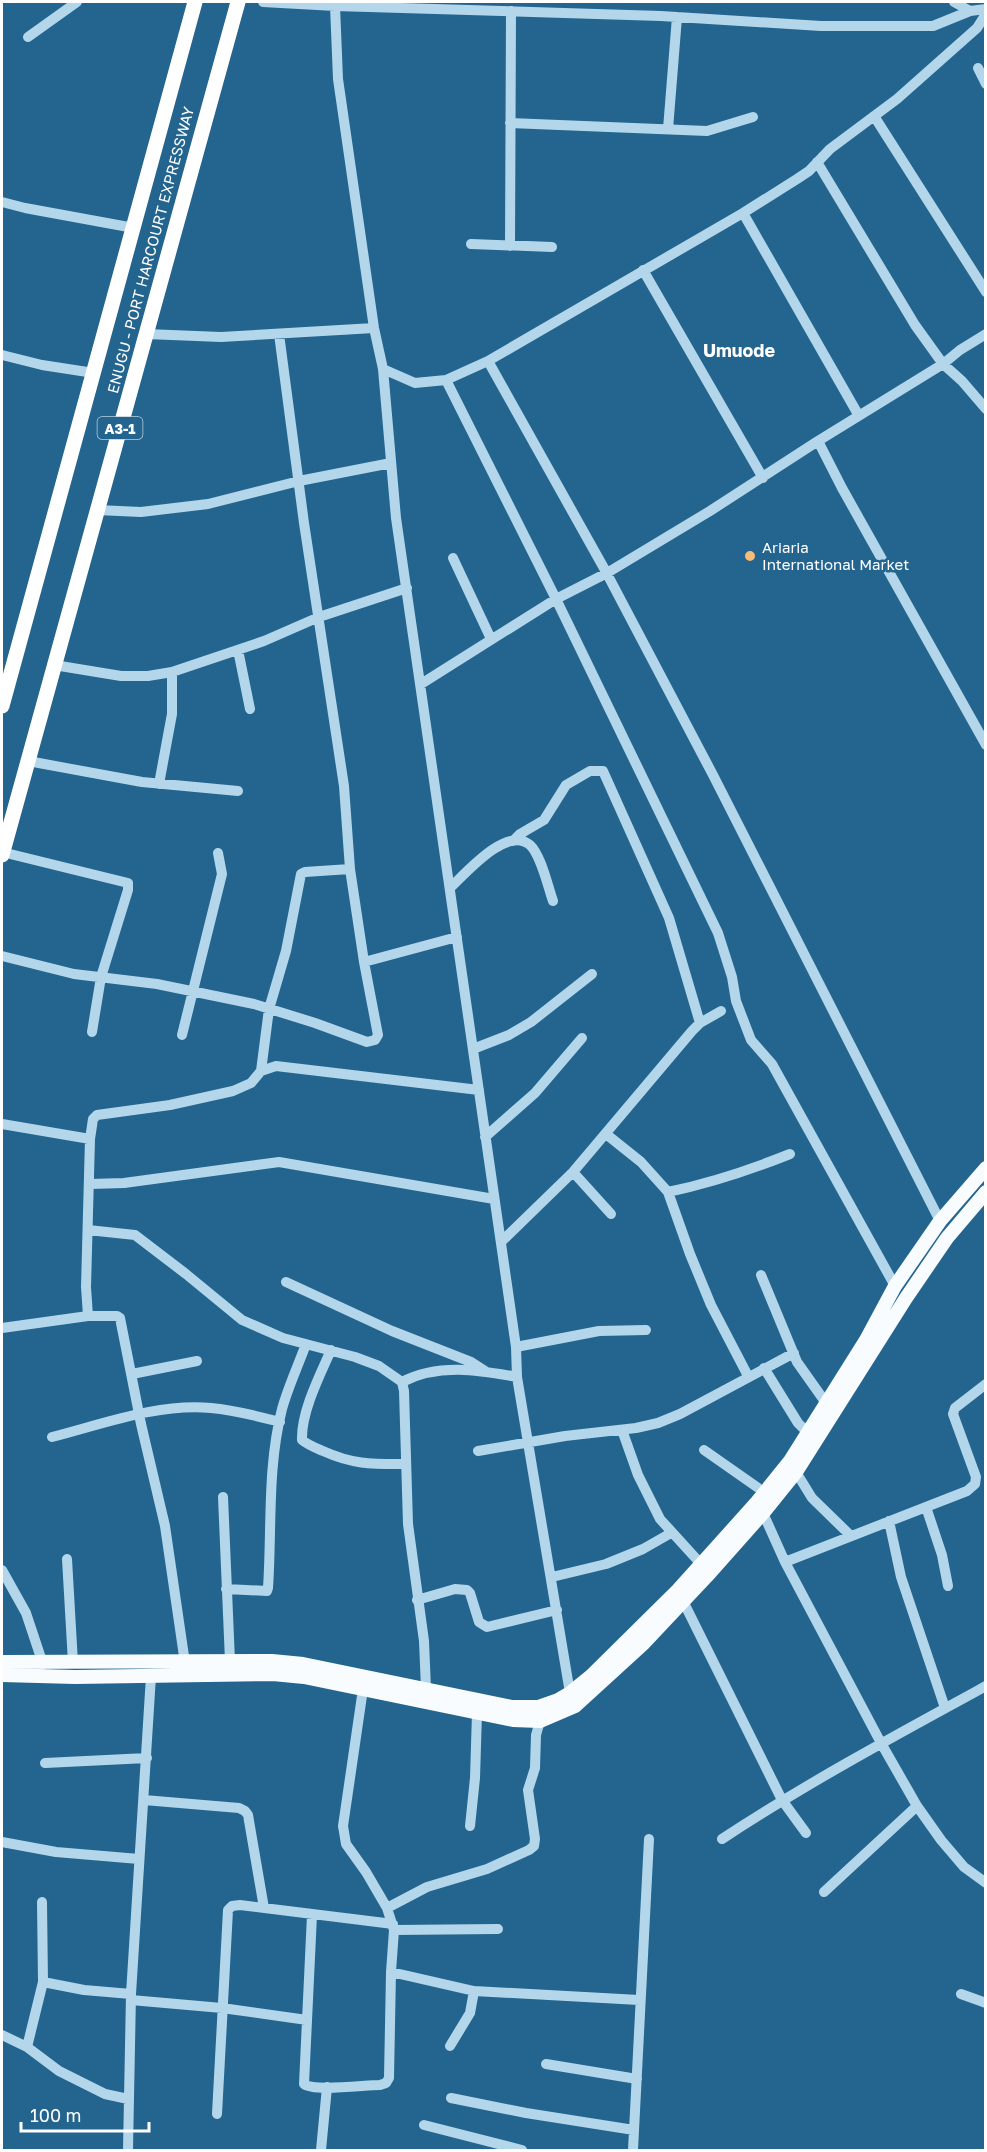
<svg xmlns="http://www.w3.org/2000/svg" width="987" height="2152" font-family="'Golos Text',sans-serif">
<rect width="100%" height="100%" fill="#23658e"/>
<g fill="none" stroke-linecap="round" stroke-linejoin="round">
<path stroke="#b3d6eb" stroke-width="10" d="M263,2L335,6L661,16L821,26H933L970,11L986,9
M954,2L970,11
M335,6L338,79L374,328L383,369L415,383L446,380L488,361L743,213L797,179L809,171L830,149L897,99L977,28L986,14
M28,37L77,2
M978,68L986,84
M874,116L986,292
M510,123L707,131L753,117
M668,129L677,17
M817,162L915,325L943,364L962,381L986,409
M2,202L25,208L134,228
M743,213L859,416
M471,244L552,247
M510,246L511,11
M643,270L763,478
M146,334L221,337L374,328
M2,355L42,365L94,373
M488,361L605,570L713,775L940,1221
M383,369L396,518L516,1347L517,1377L570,1693
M446,380L556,599L718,933L732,977L736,1001L751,1040L772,1064L895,1286
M818,441L842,488L986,745
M97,510L141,512L208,504L299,481L391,463
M453,558L491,639
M238,650L250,709
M54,665L121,676H148L172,672L264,641L319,617L407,588
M421,684L556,599L607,573L710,511L818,441L943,364L960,350L986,334
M28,761L142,782L238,791
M159,784L172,714V672
M513,841L520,834L544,820L566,785L590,771H603L669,918L700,1023
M2,852L128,883V890L101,977L92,1032
M450,888C466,873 507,825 530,845C541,855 548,887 553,901
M2,956L74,974L157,984L254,1004L315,1023L367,1042L375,1040L378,1035L364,962L350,869L344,786L304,523L279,334
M364,962L457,937
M182,1035L222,874L218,853
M473,1049L509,1035L531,1022L592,974
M261,1071L269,1009L286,951L301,874L305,872L350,869
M2,1124L90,1139
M606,1134L641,1162L668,1192L690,1254L711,1305L748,1376
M485,1137L535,1093L582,1038
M573,1172L611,1214
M90,1184L124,1183L279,1162L494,1199
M668,1192C711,1183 750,1170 790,1154
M88,1230L135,1235L186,1274L242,1320L283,1338L355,1357L379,1366L402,1382L404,1391L408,1524L424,1641L426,1689
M501,1242L573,1172L692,1031L700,1023L721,1011
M761,1275L797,1362L826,1403
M286,1282L392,1331L471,1362L485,1371
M88,1316L86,1287L90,1139L93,1119L97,1115L170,1105L233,1091L251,1083L261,1071L276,1066L479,1090
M2,1328L88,1316H117L120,1318L141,1424L165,1526L185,1663
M516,1347L599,1331L646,1330
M331,1350C320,1375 301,1412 302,1440C308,1445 316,1448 323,1451C354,1465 373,1464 406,1464
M764,1368L798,1423L804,1429L811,1427
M132,1374L197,1361
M402,1382C438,1363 479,1370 517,1377
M622,1430L638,1475L660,1519L701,1564
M52,1437C103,1424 158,1403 211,1408C235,1410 257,1416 280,1422
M704,1450L764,1492
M478,1451L565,1436L636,1428L658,1423L680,1414L794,1353
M796,1472L812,1498L851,1536
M223,1497L230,1661
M926,1507L942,1555L948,1586
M763,1513L785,1562L881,1743L917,1806L941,1840L964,1867L986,1883
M889,1521L901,1577L945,1708
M67,1559L73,1663
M785,1562L967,1491L975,1484L976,1477L953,1414L955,1408L986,1384
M2,1570L26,1613L43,1664
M552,1577L606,1564L643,1549L671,1533
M226,1589L267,1591L268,1588C272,1528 267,1468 282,1409C288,1387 298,1366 306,1344
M417,1600L455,1589L467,1590L470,1593L479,1622L487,1627L557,1610
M683,1601L782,1800L806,1833
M45,1763L147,1758
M144,1800L239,1808L245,1811L248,1815L264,1908
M470,1826L475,1778L477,1713
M722,1839C807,1783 896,1735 986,1686
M2,1842L56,1852L139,1859
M824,1892L917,1806
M387,1908L427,1887L487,1869L529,1850L534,1846L535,1839L528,1790L535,1768L536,1735L540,1721
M312,1915L304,2084C313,2092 365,2085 380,2085L386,2083L389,2078L391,1972L394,1930L387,1908L366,1872L346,1844L343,1826L363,1689
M394,1930L498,1929
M391,1972L474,1991L639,2000
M43,1982L84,1990L131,1994
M961,1994L986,2003
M131,2000L222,2008L307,2020
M2,2035L27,2047L59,2071L105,2094L128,2099
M450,2046L470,2013L474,1991
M27,2047L43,1982L42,1902
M546,2064L637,2079
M451,2098L526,2113L634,2130
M217,2114L228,1910L232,1906L240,1905L393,1924
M424,2125L522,2150
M128,2150L131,1994L151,1676
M321,2150L327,2087
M633,2150L649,1839"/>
<path stroke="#f8fcff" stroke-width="14" d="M2,1662L272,1661L303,1664L512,1707H538L558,1700L570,1693L591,1676L678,1590L757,1502L790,1461L866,1340L895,1286L940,1221L986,1168
M2,1675L75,1677L273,1674L304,1677L513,1720L540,1721L575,1706L644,1643L707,1576L763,1513L796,1472L906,1298L947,1238L986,1192"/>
<path stroke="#fff" stroke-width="15" d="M2,706L195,2
M2,855L238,2"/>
</g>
<circle fill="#f6bb76" stroke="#23658e" stroke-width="2" cx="750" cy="556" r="6"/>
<g text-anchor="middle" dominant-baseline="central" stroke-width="5" stroke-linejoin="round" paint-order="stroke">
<rect fill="#23658e" stroke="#bdd1dd" stroke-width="1.5" x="97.5" y="417" width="45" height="22" rx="4.5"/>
<g font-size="14" font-weight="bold" fill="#fff">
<text x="120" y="428">A3-1</text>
</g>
<g font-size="15" fill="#fff" stroke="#23658e">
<text transform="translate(150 250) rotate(-75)">ENUGU - PORT HARCOURT EXPRESSWAY</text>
</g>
<g font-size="15" fill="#fff" stroke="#23658e" text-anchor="start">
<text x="762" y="547">Ariaria<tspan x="762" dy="17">International Market</tspan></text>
</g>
<g font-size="18" font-weight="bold" fill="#fff" stroke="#23658e">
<text x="739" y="350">Umuode</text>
</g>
</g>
<rect width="987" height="2152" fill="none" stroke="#ffffff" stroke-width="6"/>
<path d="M21 2122v9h128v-9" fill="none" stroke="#ffffff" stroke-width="3"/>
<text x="30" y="2122" font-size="18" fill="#ffffff" stroke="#23658e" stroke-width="4.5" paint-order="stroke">100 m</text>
</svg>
